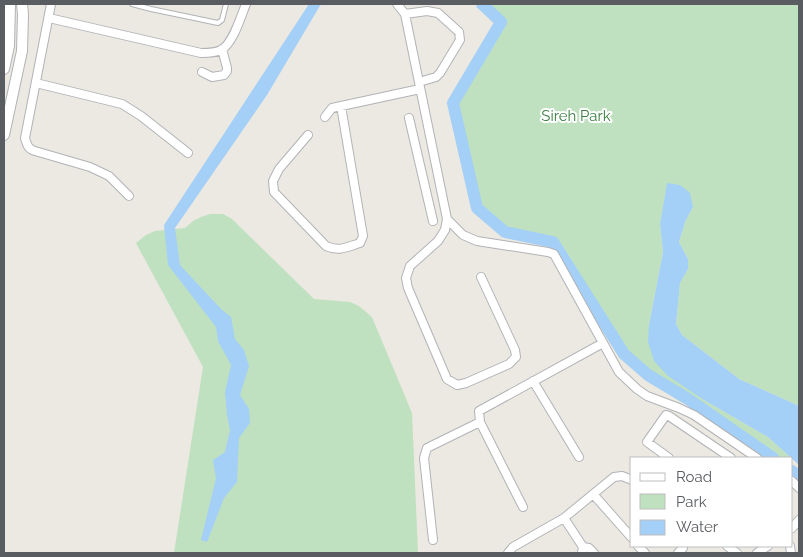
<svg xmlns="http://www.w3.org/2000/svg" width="803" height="557" font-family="Raleway,sans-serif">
<rect width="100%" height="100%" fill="#ebe9e1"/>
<path fill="#bfe1c0" d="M482,4H799V406L739,379L682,335L676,324L680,283L688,269V259L679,242L685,222L693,207L680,185L667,184L660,224L663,252L649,325L704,400L768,437L791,458H773L688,399L648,375L624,354L553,242L505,232L477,208L453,103L501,22Z
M210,214H223L232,219L314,299L350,302L359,306L372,317L412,413L418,553H174L203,367L136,243L146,235L155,231L185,228L193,221L201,217Z"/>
<path fill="#a4cff7" d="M309,4H321L267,95L175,228L180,265L221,309L231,317L235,339L244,350L249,366L240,395L249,409L250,423L239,438L237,482L224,498L207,542L201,540L216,478L213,460L225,452L230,430L227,415L225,392L231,365L218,341L216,327L168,265L164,225Z
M667,183L680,185L690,193L693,207L685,222L679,242L688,259V269L680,283L676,324L682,335L739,379L799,406V465L768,437L704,400L668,376L654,361L648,342L649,325L663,252L660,224Z"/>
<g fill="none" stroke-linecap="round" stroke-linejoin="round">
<path stroke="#a4cff7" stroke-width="12" d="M482,4L501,22L453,103L477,208L505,232L553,242L624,354L648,375L688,399L773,458
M792,471L799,477"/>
<defs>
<path id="lane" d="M132,4L151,9L218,23L222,20L226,4"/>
<path id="street" d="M51,4L25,138C27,145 28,149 35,151L90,167L109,176L129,196
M397,4L405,14L447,219L445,230L438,241L410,266L406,278L408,288L447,379L457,385L466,383L509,364L516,357L515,350L481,277
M405,14L427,11L438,13L459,32L460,40L440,73L436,77L419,82
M49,18L201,53C208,53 215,53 221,50C233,44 241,16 246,4
M202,72L212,77L224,75L227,71V68L222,49
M36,83L122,104L141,116L188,153
M325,117L332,108L420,89
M409,118L433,221
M308,135L279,169L273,181L274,192L326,246C339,252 347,247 360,243L363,236L341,106
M447,219L463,235L477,241L548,252L554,254L619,372L637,389L647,396L679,408L694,415L757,458
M533,381L579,457
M669,458L647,442L666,415L669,416L731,458
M792,481L799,488
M593,494L632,538
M523,507L480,422L479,411L603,343
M564,518L583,547L582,553
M792,528L799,520
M433,540L424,458L427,448L480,422
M638,546L645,553
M727,546L737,553
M790,546L791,553
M583,547L589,548L594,553
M508,553L513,547L564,518L614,477L622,476L632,480
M678,553L683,548V546
M757,553L768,546"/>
<path id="secondary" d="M4,69L9,46L10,4
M4,135L22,51L23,14L22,4"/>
</defs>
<use href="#lane" stroke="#b1b3b7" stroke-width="6"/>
<use href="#street" stroke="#b1b3b7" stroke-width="10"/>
<use href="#secondary" stroke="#b0b3b7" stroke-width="12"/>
<use href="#lane" stroke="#fff" stroke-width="4"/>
<use href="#street" stroke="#fff" stroke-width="8"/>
<use href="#secondary" stroke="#fff" stroke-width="10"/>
</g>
<g text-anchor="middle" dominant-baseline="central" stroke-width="4" stroke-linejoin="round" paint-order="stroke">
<g font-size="15" fill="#3a7e41" stroke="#fff">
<text x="576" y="116">Sireh Park</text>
</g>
</g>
<rect width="803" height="557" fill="none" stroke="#595c60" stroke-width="10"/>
<rect x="630" y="457" width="162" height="90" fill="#ffffff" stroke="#bdbebf"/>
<rect x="640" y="473" width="25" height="8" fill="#ffffff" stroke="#bdbebf"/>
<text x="676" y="482" font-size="15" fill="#595c60">Road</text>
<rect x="640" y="494" width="25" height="15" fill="#bfe1c0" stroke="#bdbebf"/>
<text x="676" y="507" font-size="15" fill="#595c60">Park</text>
<rect x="640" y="520" width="25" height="15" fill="#a4cff7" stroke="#bdbebf"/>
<text x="676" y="532" font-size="15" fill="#595c60">Water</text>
</svg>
